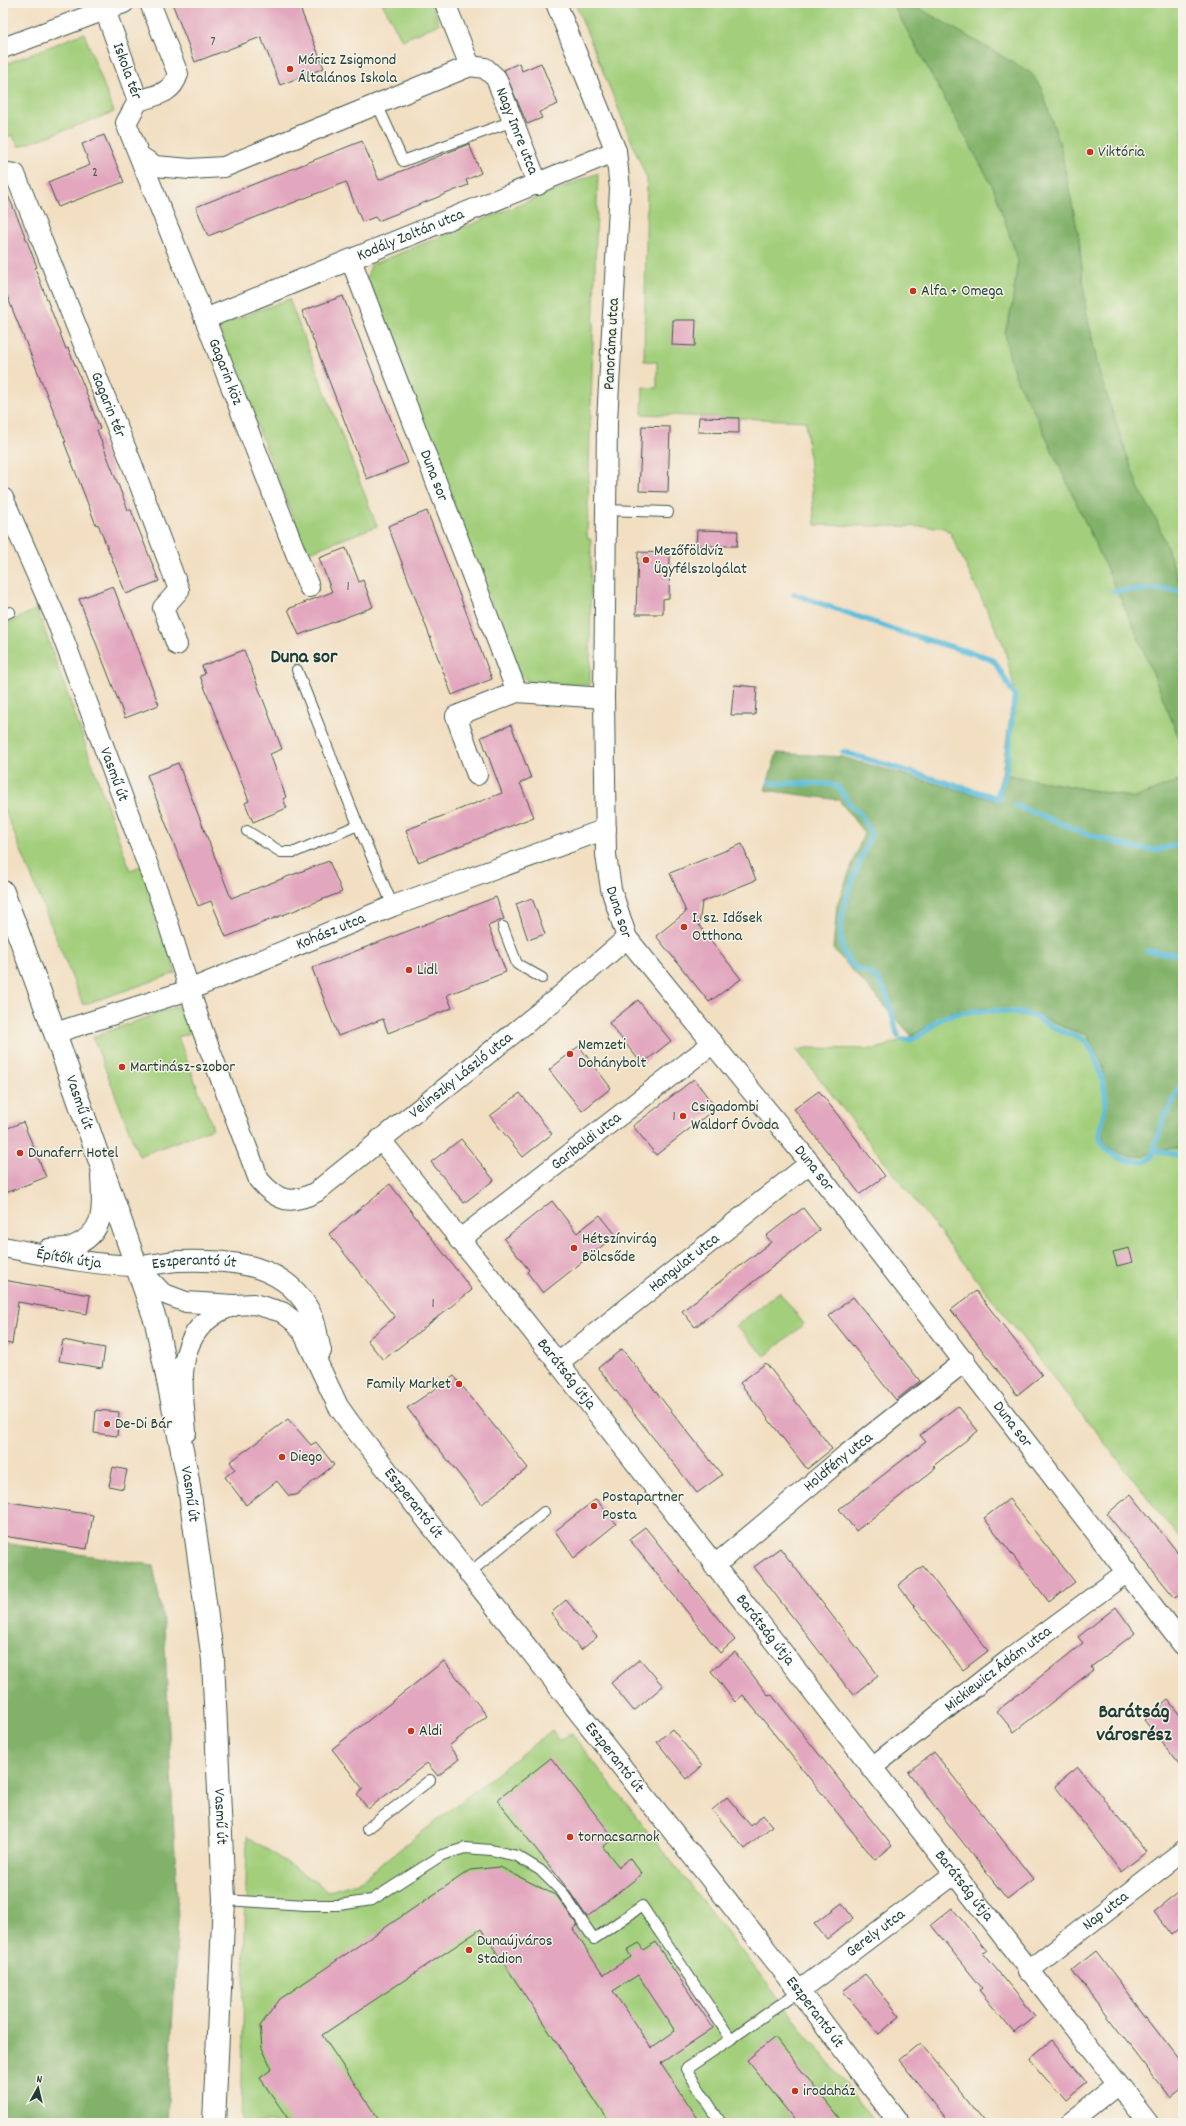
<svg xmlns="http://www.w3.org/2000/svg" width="1186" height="2126" font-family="Dekko,sans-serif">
<rect width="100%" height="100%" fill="#f7f3e8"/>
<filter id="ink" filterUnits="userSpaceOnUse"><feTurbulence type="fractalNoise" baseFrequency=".025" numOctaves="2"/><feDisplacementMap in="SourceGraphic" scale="8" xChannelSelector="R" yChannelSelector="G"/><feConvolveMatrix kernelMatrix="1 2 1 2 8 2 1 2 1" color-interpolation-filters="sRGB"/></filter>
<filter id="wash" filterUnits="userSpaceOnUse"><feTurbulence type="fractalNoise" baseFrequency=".012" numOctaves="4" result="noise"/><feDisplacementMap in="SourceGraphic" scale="16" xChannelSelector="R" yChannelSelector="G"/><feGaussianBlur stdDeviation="0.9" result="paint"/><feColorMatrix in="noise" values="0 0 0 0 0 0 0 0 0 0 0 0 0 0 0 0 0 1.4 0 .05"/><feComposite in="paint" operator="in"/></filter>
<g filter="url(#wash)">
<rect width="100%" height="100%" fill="#f2dfc2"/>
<path fill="#a3cf7b" stroke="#618658" d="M382,3H432L439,24L402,40Z
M575,3H892L994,189L1018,260L1012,306L1005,333L1018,384L1033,409L1137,634L1183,748V779L1136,798L1002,774L1014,687L1004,646L950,532L942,527L815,525L806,421L642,414L643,387L657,388V362L644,361L647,179Z
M910,3H1183V593L1157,521L1138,487L1100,376L1086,310L1079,238L1060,145L1041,88L1031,73Z
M84,33L114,112L19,147L12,135L3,138V65Z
M598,173L587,537L591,540L590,685L530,683L518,673L367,277L371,265Z
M289,299L377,526L307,553L218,326Z
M37,609L130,870L141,866L176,973L83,1005L3,806V625Z
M178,1006L190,1033L178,1037L213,1128L139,1156L93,1037Z
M985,1008L1036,1014L1066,1028L1087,1035L1103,1065L1107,1106L1102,1127L1146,1155L1158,1149L1183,1148V1543L797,1050L807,1048L876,1049L912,1036L951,1012Z
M779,1292L804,1324L765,1356L736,1326Z
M552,1730L560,1741L571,1733L876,2123H241L247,1836L329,1891L357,1883Z"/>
<path fill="#82b26b" stroke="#507850" d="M892,3H910L1031,73L1041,88L1060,145L1079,238L1086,310L1100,376L1138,487L1157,521L1183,593V748L1137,634L1033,409L1018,384L1010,360L1005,333L1012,306L1018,260L994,189Z
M777,753L842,757L994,800L1002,774L1135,798L1183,779V1148L1158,1149L1146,1155L1133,1157L1113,1151L1104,1143L1102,1127L1107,1106L1103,1065L1087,1035L1066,1028L1036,1014L985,1008L951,1012L912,1036L833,949L837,905L864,833L839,800L765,790Z
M3,1543L153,1565L164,1625L178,1919L167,2123H3Z"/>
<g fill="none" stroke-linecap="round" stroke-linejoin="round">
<path stroke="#5dbddb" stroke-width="5.5" d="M1113,591L1166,589L1183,591
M794,594L904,633L986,657L995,662L1015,696L1006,772L997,797
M843,752L1001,799
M770,782L772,783L829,784L838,787L849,803L861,815L871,833C860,868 825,926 849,962C855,970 868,971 875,977C888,987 893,1021 898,1036
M1015,805L1084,833L1134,848L1157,850L1183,843
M1147,951L1175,954L1183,949
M903,1040C920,1042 928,1026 941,1019C961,1008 1014,1009 1034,1017C1043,1021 1052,1027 1061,1031C1070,1035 1079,1035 1086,1042C1097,1055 1108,1091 1105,1108C1103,1118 1098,1130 1101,1141C1106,1157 1139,1168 1152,1157L1162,1123L1183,1081
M1155,1150L1183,1156"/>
</g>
<g id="blocks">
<path fill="#e2a6be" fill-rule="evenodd" d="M172,3H298L324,68L280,85L261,37L195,62Z
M519,63L522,71L541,63L558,104L539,112L542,118L527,124L504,70Z
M104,135L124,182L58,207L48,182L90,165L82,144Z
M362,141L379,180L469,144L481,173L466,180L468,185L378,221L375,217L362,222L346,182L208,236L196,207Z
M3,184L20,223L37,267L35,268L66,349L68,348L83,384L100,429L97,430L128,510H131L159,581L126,594L98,524L96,525L64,442H66L3,286Z
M343,296L408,463L367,479L302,311Z
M673,320H696L695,346L672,345Z
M699,417L739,418V433L698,432Z
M642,426L670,427L668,492L639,491Z
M427,511L492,679L452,695L388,526Z
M697,530L738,531L737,546H696Z
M346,548L359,582L363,580L373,607L299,635L288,609L332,592L319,558Z
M638,552L670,553L669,598L663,599V614H636Z
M113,586L159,705L125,718L79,599Z
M244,650L282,749L270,754L286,797L283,799L287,808L253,822L245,803L249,801L200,676L205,674L202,666Z
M734,685L757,687L755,715H731Z
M511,725L531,778L520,783L534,817L418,862L406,830L502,793L481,737Z
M178,763L231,898L329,861L342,892L226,937L211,901L198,906L147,775Z
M742,844L756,880L702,902L699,925L741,979L709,1002L656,936L686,912L670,873Z
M496,897L504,919L488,926L506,972L447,995L452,1008L388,1033L383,1019L338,1036L312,968Z
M532,898L545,934L528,940L516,904Z
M638,1000L671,1041L642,1064L609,1023Z
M579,1046L611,1088L582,1111L549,1070Z
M694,1079L716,1108L656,1155L633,1126Z
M819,1091L885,1176L860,1194L794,1109Z
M520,1093L552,1134L523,1157L490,1116Z
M23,1122L46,1177L3,1194V1130Z
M461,1139L494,1180L464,1203L431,1162Z
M390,1184L472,1290L383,1360L367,1340L395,1317L329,1234Z
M552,1201L577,1233L600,1215L616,1235L543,1293L527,1272L529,1270L504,1239Z
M803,1208L820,1230L695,1327L682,1311L771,1242L766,1236Z
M1129,1248L1133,1262L1117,1266L1113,1252Z
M3,1280L90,1295L87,1314L18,1302L12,1344L3,1343Z
M976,1291L1042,1375L1017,1395L951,1310Z
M853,1297L920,1381L896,1400L829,1316Z
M63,1340L105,1348L102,1368L59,1361Z
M622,1349L722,1475L697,1493L598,1368Z
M766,1363L832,1449L807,1469L740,1383Z
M454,1376L528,1468L482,1504L407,1408Z
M958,1406L978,1431L933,1466L936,1468L856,1531L839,1509L926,1442L920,1435Z
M96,1410L119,1412L117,1436L94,1433Z
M288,1419L311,1445L316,1442L334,1465L296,1495L289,1496L277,1481L246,1505L225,1477L235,1469L230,1462Z
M113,1467L127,1470L123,1489L109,1486Z
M1131,1494L1183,1559V1592L1175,1598L1107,1514Z
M596,1499L616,1524L574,1558L555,1531Z
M1009,1499L1075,1582L1049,1602L984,1518Z
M3,1501L93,1515L87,1549L3,1536Z
M645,1527L735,1640L720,1653L629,1539Z
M780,1548L878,1675L853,1695L754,1567Z
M923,1566L988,1651L963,1670L898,1585Z
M566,1600L597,1637L581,1650L551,1613Z
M1116,1607L1135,1633L1091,1667L1093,1670L1014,1732L997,1711L1083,1643L1078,1637Z
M735,1652L768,1695L771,1694L892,1846L875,1860L743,1695L735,1702L711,1671Z
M640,1659L663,1686L634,1711L611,1683Z
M444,1661L487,1716L449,1746L459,1759L438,1776L427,1763L368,1809L357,1794L363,1789L332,1749Z
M1168,1700L1183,1719V1769L1144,1720Z
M672,1729L702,1766L687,1779L657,1742Z
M934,1752L1033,1879L1007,1899L908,1772Z
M551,1758L614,1838L603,1847L619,1867L630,1858L642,1874L587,1917L567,1888L497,1800Z
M1078,1767L1146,1852L1121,1872L1055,1786Z
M727,1797L751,1826L763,1815L772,1826L745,1849L712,1810Z
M500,1867L557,1896L577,1925L573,1929L603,1975L631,1957L627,1950L639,1943L643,1950L655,1942L713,2028L661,2063L701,2123H610L481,1929L322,2035L381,2123H291L260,2078L272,2069L262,2048L260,2026L280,1999L470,1870ZM638,1975L675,2031L651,2048L613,1991Z
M1183,1889V1926L1172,1935L1154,1912Z
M842,1903L853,1918L827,1939L814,1924Z
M952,1908L987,1951L983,1953L1035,2016L1014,2033L979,1990L982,1988L931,1925Z
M1096,1951L1183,2064V2086L1169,2097L1072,1970Z
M865,1974L900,2016L879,2034L843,1991Z
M775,2037L843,2123H797L747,2060Z
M1051,2040L1086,2083L1065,2100L1029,2058Z
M920,2043L955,2085L985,2123H950L899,2060Z"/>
</g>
</g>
<g filter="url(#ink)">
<use href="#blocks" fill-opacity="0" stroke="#3f5549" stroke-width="1"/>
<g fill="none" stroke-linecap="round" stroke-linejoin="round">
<defs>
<path id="service" d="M377,104L403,161L513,121
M605,510L668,512
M3,615L10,612
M297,670L358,825L393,906
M247,831L281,852H295L358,825
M503,927L517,964L542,978
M469,1573L544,1512
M367,1829L430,1780
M224,1900L306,1905H339L372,1900L442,1855L465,1848L491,1850L517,1856L540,1870L562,1892L594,1939L642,1906L731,2039L799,1991
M721,2123L686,2069L731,2039"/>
<g id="minor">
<path d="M445,3L470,66"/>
<path id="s1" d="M556,3L616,151L620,189L607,421L604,698L606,855L611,889L627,938L810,1163L1183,1645"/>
<path id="s2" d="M105,10L138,101"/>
<path d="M3,48L124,3"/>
<path id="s3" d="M470,66L485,68L496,78L538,185"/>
<path id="s4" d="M138,101L126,123L205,319L309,587"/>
<path d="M138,101C156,95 172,94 178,74L150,3"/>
<path d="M141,157L155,166L190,169L224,167L470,66"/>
<path id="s5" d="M3,172L15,174L132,464L179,590L163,608L177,645"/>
<path id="s6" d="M351,260L517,692"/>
<path id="s7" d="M205,319L616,151"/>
<path id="s8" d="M3,498L55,616L160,898L202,1029L259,1180C278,1202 291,1205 316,1192L561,995L627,938"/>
<path d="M477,775L456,716L517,692L604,698"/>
<path id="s9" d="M55,1033L189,990L393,906L606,829"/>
<path id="s10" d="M380,1139L558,1363L1148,2123"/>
<path id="s11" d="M459,1240L713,1043"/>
<path id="s12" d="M3,1247C46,1255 91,1265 135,1266C149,1266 164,1262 178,1261C230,1259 289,1262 313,1318C317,1328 318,1340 321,1351"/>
<path d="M49,1249C57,1248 68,1249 74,1246C108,1231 102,1205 101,1175"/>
<path id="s13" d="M137,1266L162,1293L186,1302L234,1305L254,1304L282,1312L295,1322L304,1334L338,1406L350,1423L799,1991L899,2123"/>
<path id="s14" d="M558,1363L810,1163"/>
<path d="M186,1432C183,1391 173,1342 214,1315C219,1311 227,1308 234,1306"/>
<path id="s15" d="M714,1566L846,1455L965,1361"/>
<path id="s16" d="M871,1768L1010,1659L1127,1572"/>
<path id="s17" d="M1028,1971L1183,1851"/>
<path id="s18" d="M799,1991L953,1875"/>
<path d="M1069,2123L1117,2085"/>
</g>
<g id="tertiary">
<path id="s19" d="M3,892L55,1033L156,1322L188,1480L213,1660L224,1900L214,2123"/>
</g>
</defs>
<use href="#service" stroke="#3f5549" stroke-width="12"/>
<use href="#minor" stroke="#3f5549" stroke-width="22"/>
<use href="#tertiary" stroke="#3f5549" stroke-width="24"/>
<use href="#service" stroke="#fff" stroke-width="10"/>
<use href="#minor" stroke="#fff" stroke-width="20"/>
<use href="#tertiary" stroke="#fff" stroke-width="22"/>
</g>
</g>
<g fill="#c8321e" stroke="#f7f3e8" stroke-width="1.5">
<circle cx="290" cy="69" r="4"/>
<circle cx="1090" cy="152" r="4"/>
<circle cx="913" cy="291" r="4"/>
<circle cx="646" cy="560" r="4"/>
<circle cx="684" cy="927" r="4"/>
<circle cx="409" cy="970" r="4"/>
<circle cx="570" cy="1054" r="4"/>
<circle cx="122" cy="1067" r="4"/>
<circle cx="683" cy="1116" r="4"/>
<circle cx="20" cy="1153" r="4"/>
<circle cx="574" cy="1248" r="4"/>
<circle cx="459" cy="1384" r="4"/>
<circle cx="107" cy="1424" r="4"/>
<circle cx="282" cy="1457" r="4"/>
<circle cx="594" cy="1506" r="4"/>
<circle cx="411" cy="1731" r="4"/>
<circle cx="570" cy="1837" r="4"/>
<circle cx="469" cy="1950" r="4"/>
<circle cx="795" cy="2091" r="4"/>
</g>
<g text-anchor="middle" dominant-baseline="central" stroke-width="3" stroke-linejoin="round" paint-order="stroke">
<g font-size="14" fill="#505756">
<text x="213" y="42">7</text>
<text x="95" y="173">2</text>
<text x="348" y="587">1</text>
<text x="674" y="1117">1</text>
<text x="433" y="1304">1</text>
</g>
<g font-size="16" fill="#1f3d34" stroke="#f7f3e8" text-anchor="start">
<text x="298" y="60">Móricz Zsigmond<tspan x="298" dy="18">Általános Iskola</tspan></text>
<text x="1098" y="152">Viktória</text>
<text x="921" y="291">Alfa + Omega</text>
<text x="654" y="551">Mezőföldvíz<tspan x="654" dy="18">Ügyfélszolgálat</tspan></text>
<text x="692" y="918">I. sz. Idősek<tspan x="692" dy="18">Otthona</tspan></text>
<text x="417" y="970">Lidl</text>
<text x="578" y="1045">Nemzeti<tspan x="578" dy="18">Dohánybolt</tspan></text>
<text x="130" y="1067">Martinász-szobor</text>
<text x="691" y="1107">Csigadombi<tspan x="691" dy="18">Waldorf Óvoda</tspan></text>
<text x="28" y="1153">Dunaferr Hotel</text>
<text x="582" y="1239">Hétszínvirág<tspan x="582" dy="18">Bölcsőde</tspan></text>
<text x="451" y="1384" text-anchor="end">Family Market</text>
<text x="115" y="1424">De-Di Bár</text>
<text x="290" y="1457">Diego</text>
<text x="602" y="1497">Postapartner<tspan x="602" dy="18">Posta</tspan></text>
<text x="419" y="1731">Aldi</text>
<text x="578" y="1837">tornacsarnok</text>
<text x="477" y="1941">Dunaújváros<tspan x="477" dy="18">Stadion</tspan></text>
<text x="803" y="2091">irodaház</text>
</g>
<g font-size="16" fill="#1f3d34" stroke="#f7f3e8">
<text stroke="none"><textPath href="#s2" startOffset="65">Iskola tér</textPath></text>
<text stroke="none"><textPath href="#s3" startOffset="87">Nagy Imre utca</textPath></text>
<text stroke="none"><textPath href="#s7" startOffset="222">Kodály Zoltán utca</textPath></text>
<text transform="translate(612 344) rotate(-87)">Panoráma utca</text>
<text stroke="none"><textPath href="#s4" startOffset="293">Gagarin köz</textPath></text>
<text stroke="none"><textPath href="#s5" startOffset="261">Gagarin tér</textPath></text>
<text stroke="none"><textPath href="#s6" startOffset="231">Duna sor</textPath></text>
<text stroke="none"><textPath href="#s8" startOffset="298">Vasmű út</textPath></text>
<text stroke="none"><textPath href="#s1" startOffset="923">Duna sor</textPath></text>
<text stroke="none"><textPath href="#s9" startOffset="294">Kohász utca</textPath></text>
<text stroke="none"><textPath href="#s8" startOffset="980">Velinszky László utca</textPath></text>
<text stroke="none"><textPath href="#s19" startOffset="224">Vasmű út</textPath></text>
<text stroke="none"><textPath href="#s11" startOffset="161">Garibaldi utca</textPath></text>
<text stroke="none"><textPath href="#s1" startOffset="1247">Duna sor</textPath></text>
<text stroke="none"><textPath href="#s12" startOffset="67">Építők útja</textPath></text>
<text stroke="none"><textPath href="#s14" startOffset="161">Hangulat utca</textPath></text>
<text stroke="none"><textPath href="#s12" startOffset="193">Eszperantó út</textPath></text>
<text stroke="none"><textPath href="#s10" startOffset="300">Barátság útja</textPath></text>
<text stroke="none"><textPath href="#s1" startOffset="1571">Duna sor</textPath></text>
<text stroke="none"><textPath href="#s15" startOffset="162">Holdfény utca</textPath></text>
<text stroke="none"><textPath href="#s19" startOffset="632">Vasmű út</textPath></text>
<text stroke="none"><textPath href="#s13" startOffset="394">Eszperantó út</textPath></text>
<text stroke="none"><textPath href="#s10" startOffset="624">Barátság útja</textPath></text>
<text stroke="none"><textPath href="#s16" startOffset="161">Mickiewicz Ádám utca</textPath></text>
<text stroke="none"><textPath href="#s13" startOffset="718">Eszperantó út</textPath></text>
<text stroke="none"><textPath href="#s19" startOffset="956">Vasmű út</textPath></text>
<text stroke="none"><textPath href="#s10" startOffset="948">Barátság útja</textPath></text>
<text stroke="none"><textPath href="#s17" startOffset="98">Nap utca</textPath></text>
<text stroke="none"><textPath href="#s18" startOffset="96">Gerely utca</textPath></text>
<text stroke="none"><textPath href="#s13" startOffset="1042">Eszperantó út</textPath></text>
</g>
<g font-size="20" font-weight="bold" fill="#1f3d34" stroke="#f7f3e8">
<text x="304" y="658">Duna sor</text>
<text x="1134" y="1713">Barátság<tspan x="1134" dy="23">városrész</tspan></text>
</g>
</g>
<rect width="1186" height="2126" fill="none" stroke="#f7f3e8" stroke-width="16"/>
<g transform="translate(38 2088) rotate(8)" stroke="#f7f3e8" stroke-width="3" paint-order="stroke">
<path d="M0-3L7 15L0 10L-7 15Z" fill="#1f3d34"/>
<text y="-6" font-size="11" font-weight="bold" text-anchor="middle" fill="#1f3d34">N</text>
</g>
</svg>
